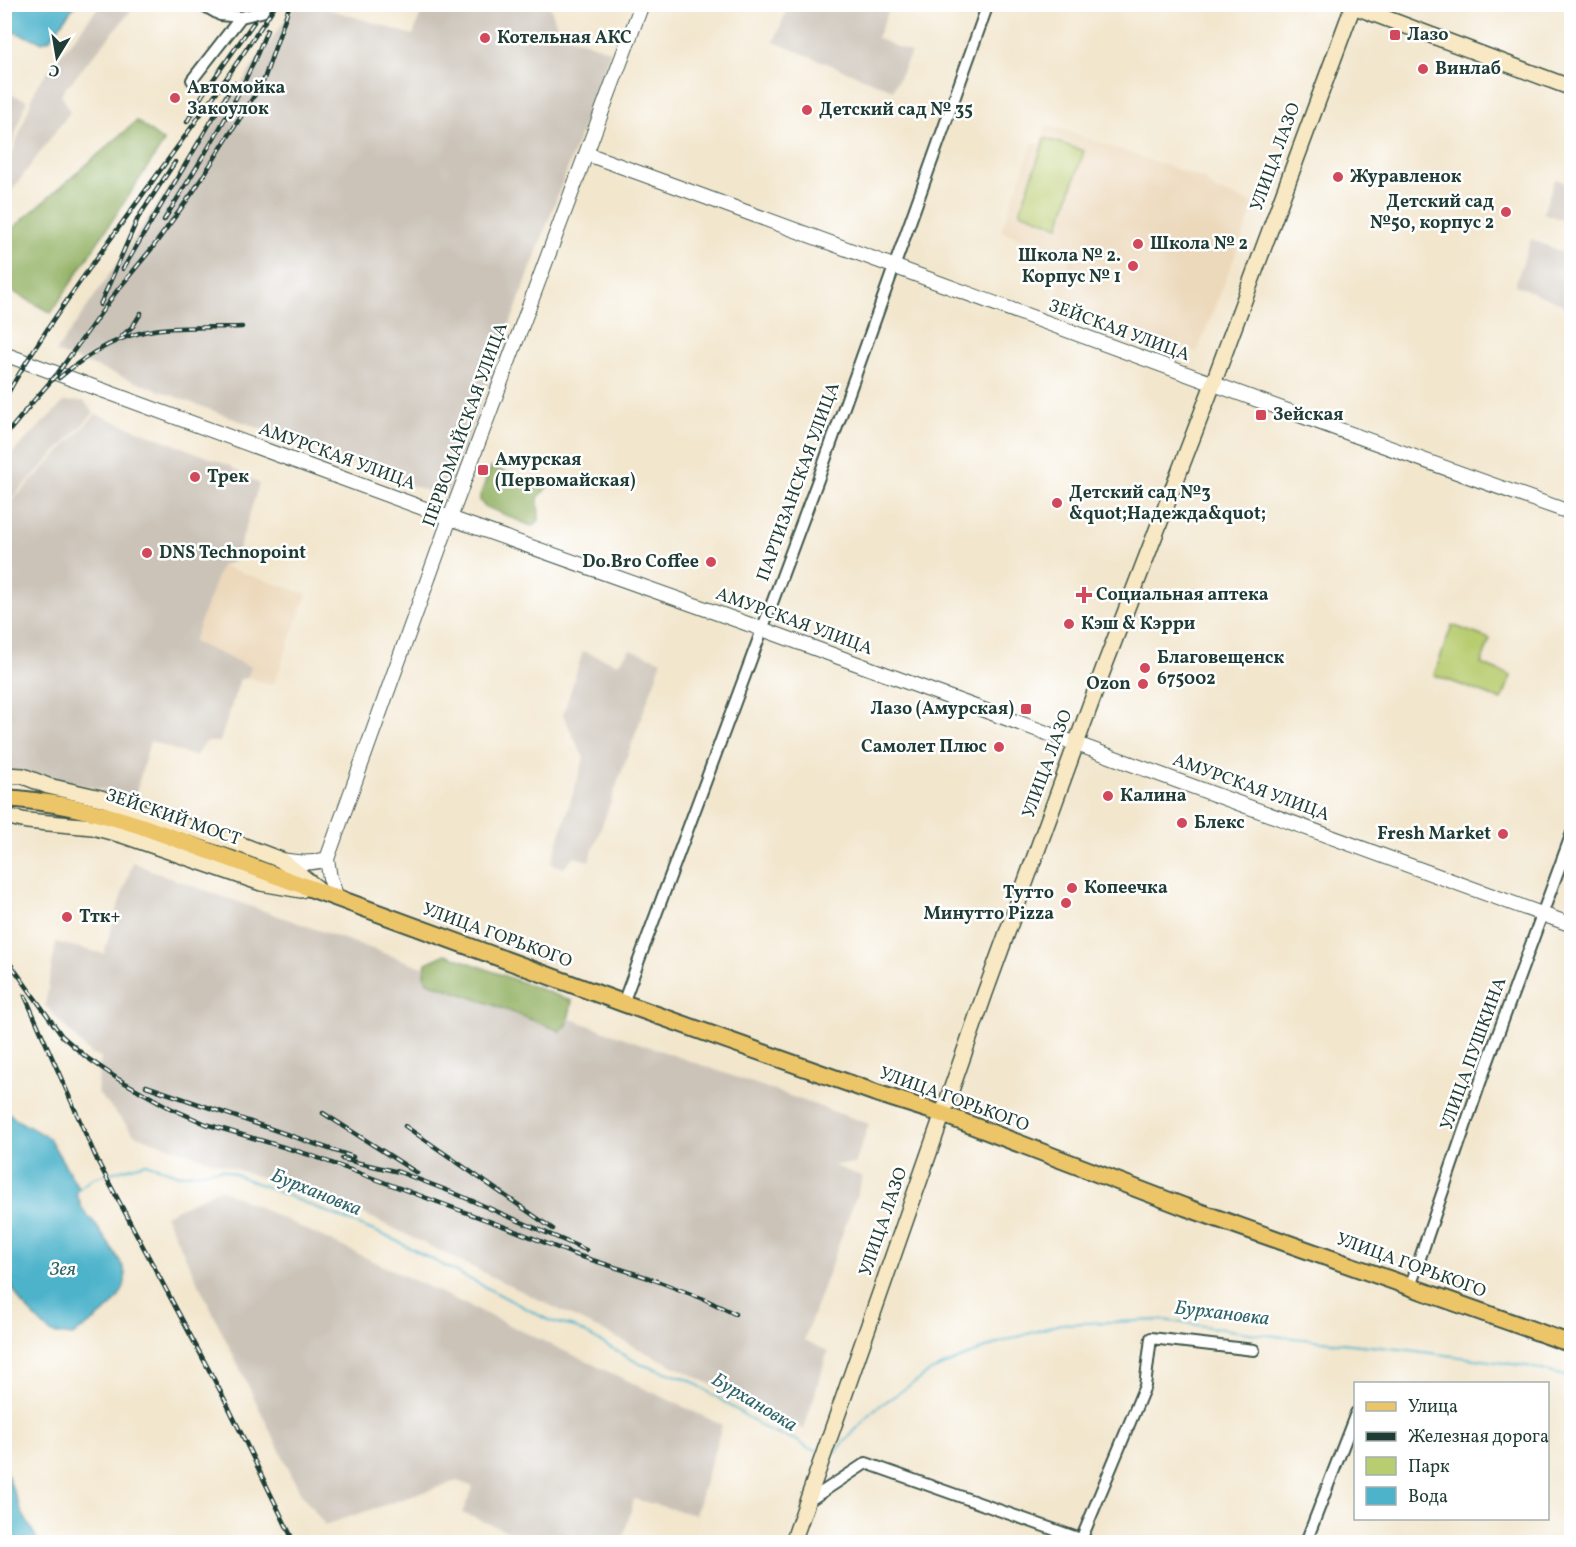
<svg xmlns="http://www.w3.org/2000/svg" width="1576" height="1547" font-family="Vollkorn,serif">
<rect width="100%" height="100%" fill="#fff"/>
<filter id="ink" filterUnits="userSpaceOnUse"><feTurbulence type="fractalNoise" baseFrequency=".0167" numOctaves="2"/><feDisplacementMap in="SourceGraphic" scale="12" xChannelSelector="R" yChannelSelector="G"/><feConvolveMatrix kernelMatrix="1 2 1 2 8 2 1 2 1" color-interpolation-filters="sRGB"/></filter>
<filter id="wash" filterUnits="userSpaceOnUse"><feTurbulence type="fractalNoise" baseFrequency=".008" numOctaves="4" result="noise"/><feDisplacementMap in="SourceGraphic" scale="24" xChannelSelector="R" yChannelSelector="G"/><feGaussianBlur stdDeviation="1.35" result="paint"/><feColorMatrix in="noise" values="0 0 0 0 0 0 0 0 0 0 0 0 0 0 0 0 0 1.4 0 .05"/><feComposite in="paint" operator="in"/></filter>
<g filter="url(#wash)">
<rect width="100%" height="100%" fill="#f2e6cd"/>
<path fill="#ecd8ba" d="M1047,124L1204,179L1213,189L1255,204L1197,353L1055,300L1071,256L1001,231L1033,142L1040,144Z
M221,566L307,594L273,686L248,677L251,668L193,643Z"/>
<path fill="#cbc3b8" d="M296,4L316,5L413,35L424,5H550L559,33L611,51L446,498L56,352Z
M100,5H136L61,94L70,112L7,197L5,196V173L37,85Z
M789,5H891L877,38L911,53L893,90L774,42Z
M5,93L27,100L5,165L4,93Z
M1555,179L1571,184V202H1569L1563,220L1543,213Z
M1531,239L1571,256V308L1515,285Z
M84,401L94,413L5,505V460L64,402Z
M96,414L228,465L259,484L235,561L221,566L193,642L251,667L248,677L245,679H240L220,742H205L195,757L150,741L135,796L5,770L4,509Z
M630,649L662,661L589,861L573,857L564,868L551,864L584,758L563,715L583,651L618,664Z
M133,862L159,874L869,1124L855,1164L833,1165L863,1177L804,1340L828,1351L804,1430L352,1208L135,1135L97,1092L101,1057L91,1055L45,1005L56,942L104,954L116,912Z
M220,1189L722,1425L695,1515L634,1499L622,1542H536L462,1513L473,1487L457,1481L325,1525L300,1492L165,1215Z"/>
<path fill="#b8cc70" stroke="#6c8452" stroke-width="1.5" d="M1045,138L1084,151L1059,226L1020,212Z
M1452,625L1490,639L1481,664L1511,676L1502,700L1434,675Z"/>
<path fill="#92b062" stroke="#58764b" stroke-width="1.5" d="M137,121L164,142L51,313L5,287V235Z
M491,467L547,487L538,498L539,520L535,525L531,526L484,506L480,501V496Z
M446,954L572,1001L567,1025L560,1031L491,1004L427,982L424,974L426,963Z"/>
<path fill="#4db3cb" stroke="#367880" stroke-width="1.5" d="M5,4H75V5L49,40L42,42L5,29Z
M5,1108L15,1119L49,1138L79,1189L76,1193C79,1198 79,1201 81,1206C83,1212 91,1218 95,1224C104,1238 116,1252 123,1267C136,1296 91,1324 71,1336L51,1333L22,1304L5,1275Z
M4,1467L22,1513L39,1542H5Z"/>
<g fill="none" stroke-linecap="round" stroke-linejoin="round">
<path stroke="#4db3cb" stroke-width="2" d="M78,1189L93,1178L146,1163L179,1175L222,1169L391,1238L550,1321L574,1327L640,1364L690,1380L771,1432L796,1440L809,1449L818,1450
M832,1452H835L875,1409L931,1371L998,1343L1060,1324L1163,1320L1256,1334L1408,1350L1527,1366L1572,1378"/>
</g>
</g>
<g filter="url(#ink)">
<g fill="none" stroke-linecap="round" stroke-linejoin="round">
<defs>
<path id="minor" d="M201,4L220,15L241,17L265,11L269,4
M192,80L241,17
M623,1003L819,477L988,4
M1410,1287L1480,1083L1572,833
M807,1502L866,1463L1089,1542
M1081,1540L1145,1386L1151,1338L1254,1350
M1306,1542L1356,1413"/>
<path id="tertiary" d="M587,154C916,273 1242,397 1572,513
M4,354L450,518L762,629L1572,925
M281,860C299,863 311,864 327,859
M337,898L330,878L327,859L450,518L642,4"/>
<path id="secondary" d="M4,775L23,776L48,786L101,798L239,844L281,860L317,888
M4,816L27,821L93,827L122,835L261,883L301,890
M793,1542L985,993L1103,670L1213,384L1353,6L1572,88"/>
<path id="primary" d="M4,798C53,801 95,811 141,826L623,1003L876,1093L942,1114L1185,1207L1572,1344"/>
</defs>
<use href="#minor" stroke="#3f564b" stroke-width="14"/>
<use href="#tertiary" stroke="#3f564b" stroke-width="16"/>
<use href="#secondary" stroke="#3f564b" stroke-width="18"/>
<use href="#primary" stroke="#3f564b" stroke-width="20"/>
<use href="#minor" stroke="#fff" stroke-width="10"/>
<use href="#tertiary" stroke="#fff" stroke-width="14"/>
<use href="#secondary" stroke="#f8e8c3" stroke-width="15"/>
<use href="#primary" stroke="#edc569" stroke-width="16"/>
<defs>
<path id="rail" d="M187,122L203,94L254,22
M164,220C202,159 241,98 267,30
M123,269L234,83
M100,305L138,218L175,162
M121,337L133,326L141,313
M59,378C85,356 119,335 154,330C182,326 213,328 242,327
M4,400C31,351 62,307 94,262C155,176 219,93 276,4
M24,412L57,374L116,292L153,247L193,192L263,82L290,4
M4,437L29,407
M4,955L62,1036L86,1057L118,1079L170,1108L206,1124L310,1155L508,1228L573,1254L649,1278L704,1299L735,1314
M25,996L98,1162L225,1400L294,1542
M146,1086L353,1157
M323,1113L417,1173
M405,1126L553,1229
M342,1159L399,1172L454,1193L586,1250"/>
</defs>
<use href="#rail" stroke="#1f3d34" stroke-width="4.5"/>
<use href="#rail" stroke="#fff" stroke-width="2" stroke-dasharray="7" stroke-linecap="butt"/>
</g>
</g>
<g fill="#d1495b" stroke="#fff" stroke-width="2">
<rect x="1389" y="29" width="12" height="12" rx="3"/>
<circle cx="485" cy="38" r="6"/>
<circle cx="1423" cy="69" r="6"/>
<circle cx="175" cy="98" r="6"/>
<circle cx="807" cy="110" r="6"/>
<circle cx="1338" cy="177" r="6"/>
<circle cx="1506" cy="212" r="6"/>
<circle cx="1138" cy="244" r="6"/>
<circle cx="1133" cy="266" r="6"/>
<rect x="1255" y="409" width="12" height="12" rx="3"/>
<rect x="477" y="464" width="12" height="12" rx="3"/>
<circle cx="195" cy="477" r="6"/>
<circle cx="1057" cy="503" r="6"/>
<circle cx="147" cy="553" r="6"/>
<circle cx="711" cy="562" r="6"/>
<path d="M1081 586h6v6h6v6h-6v6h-6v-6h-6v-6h6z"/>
<circle cx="1069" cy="624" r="6"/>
<circle cx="1145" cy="668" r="6"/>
<circle cx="1143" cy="684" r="6"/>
<rect x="1020" y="703" width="12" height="12" rx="3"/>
<circle cx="999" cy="747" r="6"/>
<circle cx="1108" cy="796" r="6"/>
<circle cx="1182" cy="823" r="6"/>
<circle cx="1503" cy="834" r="6"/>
<circle cx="1072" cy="888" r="6"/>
<circle cx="1066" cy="903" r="6"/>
<circle cx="67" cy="917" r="6"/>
</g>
<g text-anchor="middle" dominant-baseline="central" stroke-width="5" stroke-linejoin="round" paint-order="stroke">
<g font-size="18" font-weight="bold" fill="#1f3d34" stroke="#fff" text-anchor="start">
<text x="1407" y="35">Лазо</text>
<text x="497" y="38">Котельная АКС</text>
<text x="1435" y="69">Винлаб</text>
<text x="187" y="88">Автомойка<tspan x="187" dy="21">Закоулок</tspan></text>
<text x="819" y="110">Детский сад № 35</text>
<text x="1350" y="177">Журавленок</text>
<text x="1494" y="202" text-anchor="end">Детский сад<tspan x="1494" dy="21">№50, корпус 2</tspan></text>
<text x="1150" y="244">Школа № 2</text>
<text x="1121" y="256" text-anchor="end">Школа № 2.<tspan x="1121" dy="21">Корпус № 1</tspan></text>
<text x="1273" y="415">Зейская</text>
<text x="495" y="460">Амурская<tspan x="495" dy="21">(Первомайская)</tspan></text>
<text x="207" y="477">Трек</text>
<text x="1069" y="493">Детский сад №3<tspan x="1069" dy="21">&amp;quot;Надежда&amp;quot;</tspan></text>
<text x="159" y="553">DNS Technopoint</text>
<text x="699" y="562" text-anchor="end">Do.Bro Coffee</text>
<text x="1096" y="595">Социальная аптека</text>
<text x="1081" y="624">Кэш &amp; Кэрри</text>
<text x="1157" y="658">Благовещенск<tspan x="1157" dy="21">675002</tspan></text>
<text x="1131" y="684" text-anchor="end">Ozon</text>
<text x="1014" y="709" text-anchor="end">Лазо (Амурская)</text>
<text x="987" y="747" text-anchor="end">Самолет Плюс</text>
<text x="1120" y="796">Калина</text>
<text x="1194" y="823">Блекс</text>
<text x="1491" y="834" text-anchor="end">Fresh Market</text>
<text x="1084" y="888">Копеечка</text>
<text x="1054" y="893" text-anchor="end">Тутто<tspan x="1054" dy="21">Минутто Pizza</tspan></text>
<text x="79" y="917">Ттк+</text>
</g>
<g font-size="18" fill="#1f3d34" stroke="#fff">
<text transform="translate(1276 157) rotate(-70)">УЛИЦА ЛАЗО</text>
<text transform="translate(1119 331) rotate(20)">ЗЕЙСКАЯ УЛИЦА</text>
<text transform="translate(466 425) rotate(-70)">ПЕРВОМАЙСКАЯ УЛИЦА</text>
<text transform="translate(337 457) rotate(20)">АМУРСКАЯ УЛИЦА</text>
<text transform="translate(799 482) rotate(-70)">ПАРТИЗАНСКАЯ УЛИЦА</text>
<text transform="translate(794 622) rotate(20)">АМУРСКАЯ УЛИЦА</text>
<text transform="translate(1048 764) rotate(-70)">УЛИЦА ЛАЗО</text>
<text transform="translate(1251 788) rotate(20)">АМУРСКАЯ УЛИЦА</text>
<text transform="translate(173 818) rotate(19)">ЗЕЙСКИЙ МОСТ</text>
<text transform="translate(497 936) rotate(20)">УЛИЦА ГОРЬКОГО</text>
<text transform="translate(1474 1054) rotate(-70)">УЛИЦА ПУШКИНА</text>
<text transform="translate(954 1100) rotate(20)">УЛИЦА ГОРЬКОГО</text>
<text transform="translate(884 1222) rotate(-71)">УЛИЦА ЛАЗО</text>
<text transform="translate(1411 1266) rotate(20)">УЛИЦА ГОРЬКОГО</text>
</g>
<g font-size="20" font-style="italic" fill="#2f6669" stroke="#fff">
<text transform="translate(316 1193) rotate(22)">Бурхановка</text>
<text x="63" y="1270">Зея</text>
<text transform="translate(1222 1314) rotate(7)">Бурхановка</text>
<text transform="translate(754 1403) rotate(31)">Бурхановка</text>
</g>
</g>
<rect width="1576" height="1547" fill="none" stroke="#fff" stroke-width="24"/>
<rect x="1354" y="1382" width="195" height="138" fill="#ffffff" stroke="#a5b1ae" stroke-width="1.5"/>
<rect x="1366" y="1402" width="30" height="9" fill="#edc569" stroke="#a5b1ae" stroke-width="1.5"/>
<text x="1408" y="1412" font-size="18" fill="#1f3d34">Улица</text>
<rect x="1366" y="1432" width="30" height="9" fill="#1f3d34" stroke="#a5b1ae" stroke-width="1.5"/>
<text x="1408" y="1442" font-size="18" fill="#1f3d34">Железная дорога</text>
<rect x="1366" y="1457" width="30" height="18" fill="#b8cc70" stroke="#a5b1ae" stroke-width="1.5"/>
<text x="1408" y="1472" font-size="18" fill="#1f3d34">Парк</text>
<rect x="1366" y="1487" width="30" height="18" fill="#4db3cb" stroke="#a5b1ae" stroke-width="1.5"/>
<text x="1408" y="1502" font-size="18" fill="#1f3d34">Вода</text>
<g transform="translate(57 57) rotate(191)" stroke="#ffffff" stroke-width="4.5" paint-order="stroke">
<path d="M0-4.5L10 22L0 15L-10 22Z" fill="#1f3d34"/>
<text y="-9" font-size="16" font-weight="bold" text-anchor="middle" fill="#1f3d34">С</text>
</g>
</svg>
